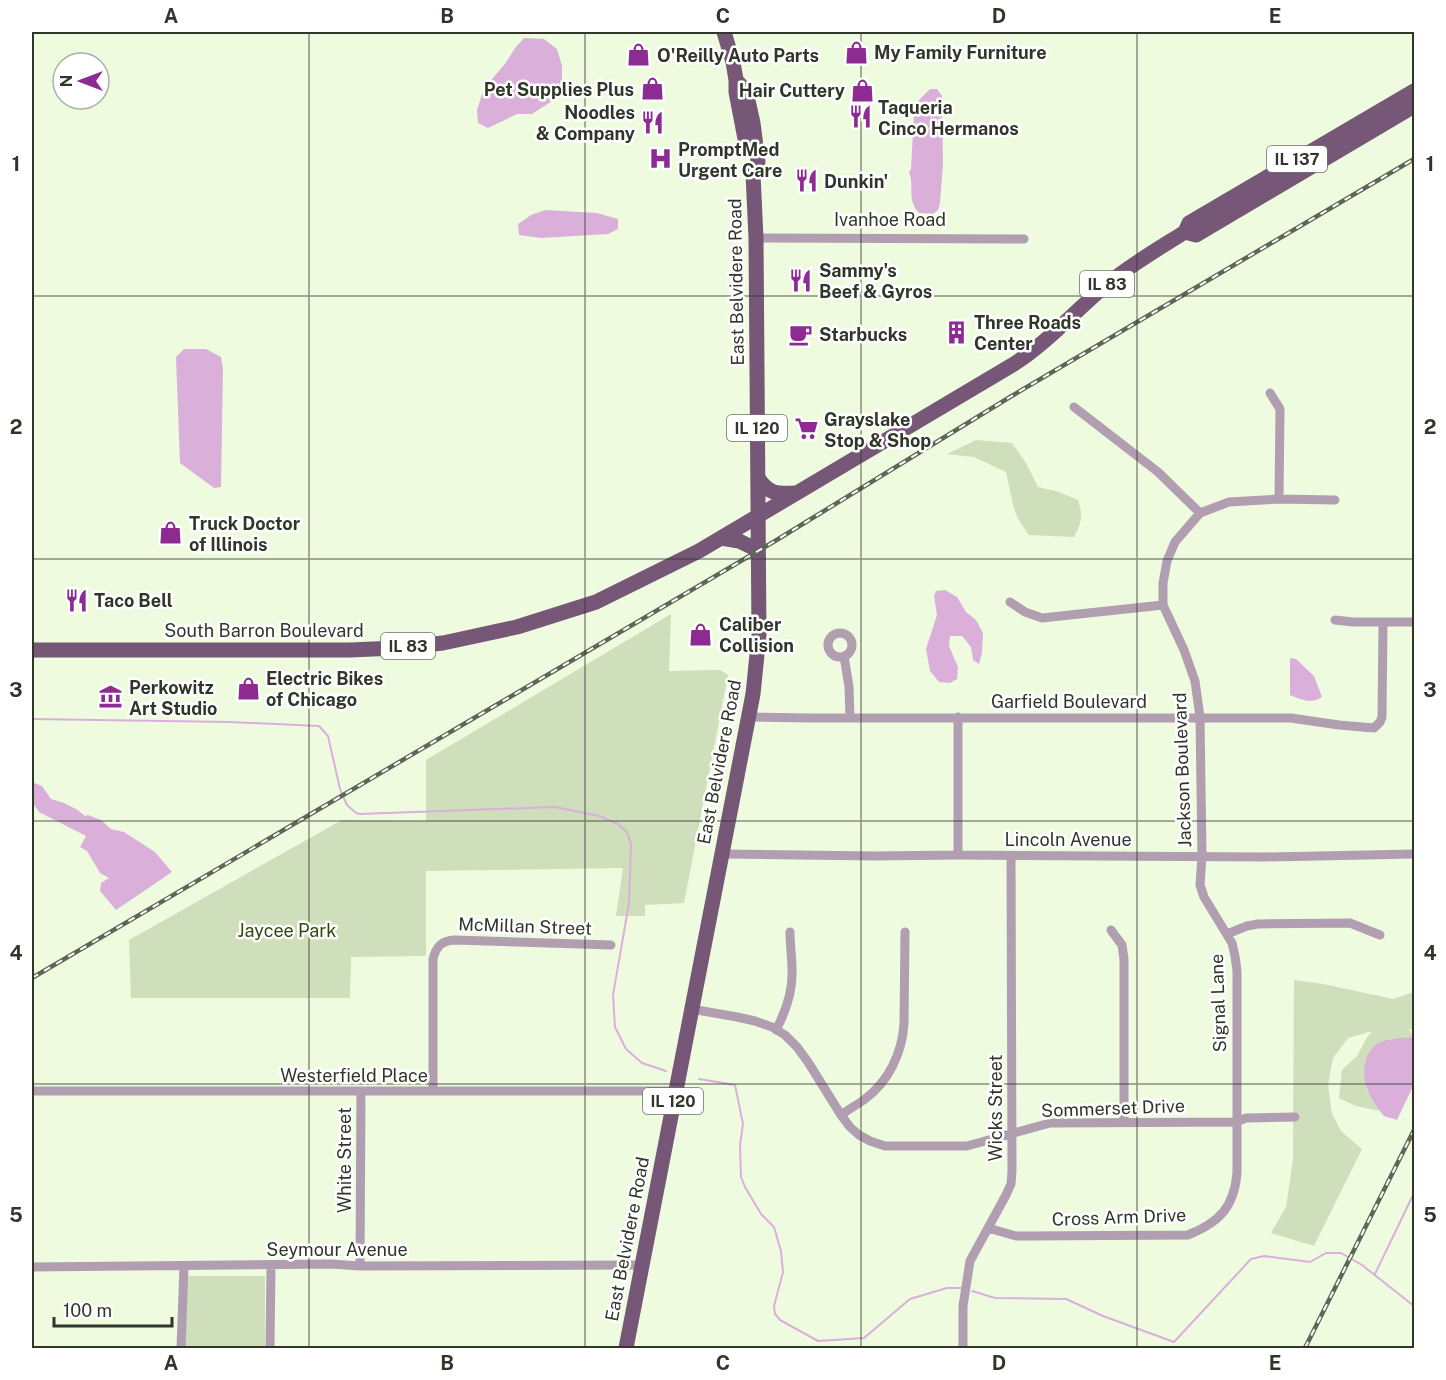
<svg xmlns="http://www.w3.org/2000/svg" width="1446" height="1380" font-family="'Public Sans',sans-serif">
<rect width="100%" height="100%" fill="#eefbdf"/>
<path fill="#cfdebb" d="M976,440L1012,443L1026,463L1038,487L1059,492L1078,500C1083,516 1082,522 1074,537L1029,535L1018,519L1013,505L1006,472L974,457L947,454Z
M671,614L669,671L720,670L728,675L684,903L645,905V916H616L623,868L426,871V956L351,957L350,998H131L129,940L342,820L426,821V760Z
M1294,980L1323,984L1393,999L1414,992V1029H1409L1413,1037L1390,1040L1377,1045L1366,1089L1379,1111L1356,1106L1339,1098L1342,1070L1357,1056L1366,1039L1372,1031L1348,1038L1333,1058L1328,1085L1332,1114L1341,1131L1362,1149L1314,1246L1271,1233L1286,1207L1293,1159Z
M185,1276H265V1348H185Z"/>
<path fill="#dab0db" d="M524,38L544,39L557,49L562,66V81L552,101L532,114H517L488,128L478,123L477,110L484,88L505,64L515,48Z
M930,89H937L942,96L943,163L940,203L938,210L933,214L919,213C906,199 915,187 909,172L911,169L914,113L916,103Z
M545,210L597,213L618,219V229L608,234L541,238L519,235L518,224L531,215Z
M184,349H206L221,357L223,369L221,487L214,488L180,463L176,357Z
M945,590L957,597L966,612L976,620L983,633L982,653L979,664L973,660L971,647L962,636H950L949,646L958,667L957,679L950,683L939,682L930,671L926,649L937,615L934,596L936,591Z
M1290,658L1296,659L1314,676L1322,697C1311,704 1302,700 1290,695Z
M32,782L42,786L51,799L64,803L76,809L85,816L88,815L101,820L111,829L124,832L155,852L172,872L116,910L100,891L101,883L109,878L100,873L87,851L80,847L86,836L39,812L32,802Z
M1414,1037V1084L1397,1120L1384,1116C1370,1100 1360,1081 1366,1060C1368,1054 1371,1048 1377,1044C1387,1038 1403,1038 1414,1037Z"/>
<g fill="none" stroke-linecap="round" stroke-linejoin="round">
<path stroke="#dab0db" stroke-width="2" d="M32,719L229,722L319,726L328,736L340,789L347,805L356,813L360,814L555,807L599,816L618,824L627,832L631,844L629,903L613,995L615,1027L626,1049L642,1063L666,1071
M699,1079L735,1085L743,1124L740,1145L741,1177L745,1187L761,1214L774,1227L781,1251L783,1272L774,1306L775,1314L780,1320L818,1341L864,1338L910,1299L947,1288H961
M1375,1274L1414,1193
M972,1291L995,1298L1066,1299L1103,1316L1174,1342L1251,1259L1264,1256L1310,1262L1326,1253H1341L1362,1265L1414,1306"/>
<path stroke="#b19eb1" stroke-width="9" d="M756,238L1024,239
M1270,393L1280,409L1279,499
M1074,407L1158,472L1200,513
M1010,602L1025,612L1042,618L1163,605
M1335,620L1353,622H1414
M828 645a12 12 0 1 1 24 0a12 12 0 1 1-24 0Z
M844,656L849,687L850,718
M749,717L811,718H1291L1339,725L1374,728L1380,722L1382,717L1383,622
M722,854L875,856L958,855L1264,857L1414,854
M958,855V717
M1111,930L1122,945L1124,959V1122
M1227,934L1247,926L1258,924L1350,923L1380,935
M691,1009L737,1017L755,1021L772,1027L785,1035L797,1047L808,1062L841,1115L850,1127L859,1135L870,1141L885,1146H967L1050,1123L1236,1122L1246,1118L1295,1117
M776,1030C786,1011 793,992 792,970C792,957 790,945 790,932
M32,1091H676
M433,1091V959C436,947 441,941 454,940L611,945
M841,1115C849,1109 857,1105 865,1099C889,1081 902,1053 904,1024L905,932
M988,1228L1016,1236H1030L1188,1235C1220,1222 1234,1207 1237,1173V971L1235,956L1232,943L1204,897L1200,885L1202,856L1200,717L1195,681L1184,650L1163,605V583L1167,561L1175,542L1200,513L1229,502L1279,499L1335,500
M360,1266L361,1091
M32,1267L331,1264L360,1266L642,1265
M181,1348L184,1266
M270,1348L271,1265
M963,1348V1306L970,1261L1006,1195L1011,1184L1012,1171L1011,856"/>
<path stroke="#775777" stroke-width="15" d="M724,32L733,62L736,80V92L747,149
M1185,232L1189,223L1414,91
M1185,232L1196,235L1414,106
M758,478C769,494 776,494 795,493
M721,538L739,541L758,550
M32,650H350L396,648L443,643L517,627L596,602L699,551L1014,364C1048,342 1074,312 1105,286C1130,265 1158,249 1185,232
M626,1348L753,694L759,635L756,238L753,174L758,162L753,123L746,91L736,80"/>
<defs>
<path id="rail" d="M32,978L775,541L1010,397L1414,159
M1305,1348L1414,1130"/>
</defs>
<use href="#rail" stroke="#5f6656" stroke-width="4.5"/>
<use href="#rail" stroke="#fff" stroke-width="2" stroke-dasharray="7" stroke-linecap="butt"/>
</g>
<path fill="none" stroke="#31362b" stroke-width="1.5" stroke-opacity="0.55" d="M309,32V1348M585,32V1348M861,32V1348M1137,32V1348M32,296H1414M32,559H1414M32,821H1414M32,1084H1414"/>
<defs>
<symbol id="shop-bare" viewBox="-9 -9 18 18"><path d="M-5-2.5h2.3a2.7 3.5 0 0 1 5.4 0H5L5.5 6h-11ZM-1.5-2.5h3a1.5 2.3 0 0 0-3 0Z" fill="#8d2b93" stroke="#fff" stroke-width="2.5" paint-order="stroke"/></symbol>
<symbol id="restaurant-bare" viewBox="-9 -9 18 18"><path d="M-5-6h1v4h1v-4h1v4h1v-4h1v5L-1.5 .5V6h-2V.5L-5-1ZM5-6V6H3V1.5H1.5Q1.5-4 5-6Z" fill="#8d2b93" stroke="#fff" stroke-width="2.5" paint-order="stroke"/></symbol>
<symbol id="hospital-bare" viewBox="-9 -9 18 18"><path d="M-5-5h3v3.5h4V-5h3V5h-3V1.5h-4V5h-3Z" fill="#8d2b93" stroke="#fff" stroke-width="2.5" paint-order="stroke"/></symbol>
<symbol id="building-bare" viewBox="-9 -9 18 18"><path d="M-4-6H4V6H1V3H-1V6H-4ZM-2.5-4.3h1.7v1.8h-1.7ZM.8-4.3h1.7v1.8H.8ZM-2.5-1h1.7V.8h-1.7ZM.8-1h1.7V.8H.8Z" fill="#8d2b93" stroke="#fff" stroke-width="2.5" paint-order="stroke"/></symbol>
<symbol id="cafe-bare" viewBox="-9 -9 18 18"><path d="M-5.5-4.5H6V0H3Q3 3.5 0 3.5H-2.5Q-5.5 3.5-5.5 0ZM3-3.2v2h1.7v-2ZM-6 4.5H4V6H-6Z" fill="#8d2b93" stroke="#fff" stroke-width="2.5" paint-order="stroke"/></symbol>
<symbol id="supermarket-bare" viewBox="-9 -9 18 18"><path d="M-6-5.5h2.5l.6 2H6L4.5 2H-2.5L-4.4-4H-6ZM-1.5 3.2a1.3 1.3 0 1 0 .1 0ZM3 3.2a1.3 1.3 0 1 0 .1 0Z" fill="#8d2b93" stroke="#fff" stroke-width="2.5" paint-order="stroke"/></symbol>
<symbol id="museum-bare" viewBox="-9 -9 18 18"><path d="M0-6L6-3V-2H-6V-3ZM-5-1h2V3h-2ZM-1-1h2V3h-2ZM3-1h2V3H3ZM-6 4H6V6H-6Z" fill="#8d2b93" stroke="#fff" stroke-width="2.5" paint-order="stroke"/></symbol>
</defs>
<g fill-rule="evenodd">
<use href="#shop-bare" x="840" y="36" width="33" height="33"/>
<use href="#shop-bare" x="622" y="38" width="33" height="33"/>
<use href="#shop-bare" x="636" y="72" width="33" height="33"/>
<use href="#shop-bare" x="846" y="74" width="33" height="33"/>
<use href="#restaurant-bare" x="844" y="100" width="33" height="33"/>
<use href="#restaurant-bare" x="636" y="106" width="33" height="33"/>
<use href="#hospital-bare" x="644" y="142" width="33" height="33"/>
<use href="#restaurant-bare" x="790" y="164" width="33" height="33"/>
<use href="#restaurant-bare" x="784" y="264" width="33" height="33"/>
<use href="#building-bare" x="940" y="316" width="33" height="33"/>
<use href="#cafe-bare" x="784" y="318" width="33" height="33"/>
<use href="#supermarket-bare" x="790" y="412" width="33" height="33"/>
<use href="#shop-bare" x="154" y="516" width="33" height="33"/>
<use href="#restaurant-bare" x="60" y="584" width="33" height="33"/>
<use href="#shop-bare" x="684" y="618" width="33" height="33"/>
<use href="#shop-bare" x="232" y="672" width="33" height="33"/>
<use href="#museum-bare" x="94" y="680" width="33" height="33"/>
</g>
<g text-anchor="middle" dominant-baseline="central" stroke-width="5" stroke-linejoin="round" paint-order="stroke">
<g fill="#fff" stroke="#6f726b" stroke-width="1.5">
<rect x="1267" y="146" width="60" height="26" rx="4.5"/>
<rect x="1080" y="271" width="54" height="26" rx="4.5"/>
<rect x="727" y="415" width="60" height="26" rx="4.5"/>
<rect x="381" y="633" width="54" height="26" rx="4.5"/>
<rect x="643" y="1088" width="60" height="26" rx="4.5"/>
</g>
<g font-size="16" font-weight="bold" fill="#31362b">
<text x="1297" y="159">IL 137</text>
<text x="1107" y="284">IL 83</text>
<text x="757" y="428">IL 120</text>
<text x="408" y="646">IL 83</text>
<text x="673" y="1101">IL 120</text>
</g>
<g font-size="18" font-weight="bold" fill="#31362b" stroke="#fff" text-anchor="start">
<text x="874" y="52">My Family Furniture</text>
<text x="657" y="55">O'Reilly Auto Parts</text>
<text x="634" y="89" text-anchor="end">Pet Supplies Plus</text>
<text x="845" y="90" text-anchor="end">Hair Cuttery</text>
<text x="878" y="107">Taqueria<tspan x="878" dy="21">Cinco Hermanos</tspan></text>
<text x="635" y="112" text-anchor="end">Noodles<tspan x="635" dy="21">&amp; Company</tspan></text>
<text x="678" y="149">PromptMed<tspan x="678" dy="21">Urgent Care</tspan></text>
<text x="824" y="181">Dunkin'</text>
<text x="819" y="270">Sammy's<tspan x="819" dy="21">Beef &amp; Gyros</tspan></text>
<text x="974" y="322">Three Roads<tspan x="974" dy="21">Center</tspan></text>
<text x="819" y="334">Starbucks</text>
<text x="824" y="419">Grayslake<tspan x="824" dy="21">Stop &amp; Shop</tspan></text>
<text x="189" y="523">Truck Doctor<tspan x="189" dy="21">of Illinois</tspan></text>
<text x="94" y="600">Taco Bell</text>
<text x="719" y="624">Caliber<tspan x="719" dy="21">Collision</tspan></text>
<text x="266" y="678">Electric Bikes<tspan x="266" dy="21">of Chicago</tspan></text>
<text x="129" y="687">Perkowitz<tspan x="129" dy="21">Art Studio</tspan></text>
</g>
<g font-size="18" fill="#31362b" stroke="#fff">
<text x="890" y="219">Ivanhoe Road</text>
<text transform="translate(736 282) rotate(-91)">East Belvidere Road</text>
<text x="264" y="630">South Barron Boulevard</text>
<text x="1069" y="701">Garfield Boulevard</text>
<text transform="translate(719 762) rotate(-79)">East Belvidere Road</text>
<text transform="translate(1182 770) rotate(-92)">Jackson Boulevard</text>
<text x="1068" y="839">Lincoln Avenue</text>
<text transform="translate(525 926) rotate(2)">McMillan Street</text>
<text transform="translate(1218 1003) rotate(-92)">Signal Lane</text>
<text x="354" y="1075">Westerfield Place</text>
<text transform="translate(995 1108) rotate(-90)">Wicks Street</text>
<text transform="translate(1113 1108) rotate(-2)">Sommerset Drive</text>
<text transform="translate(344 1160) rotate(-90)">White Street</text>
<text transform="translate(1119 1217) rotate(-2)">Cross Arm Drive</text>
<text transform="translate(627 1239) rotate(-79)">East Belvidere Road</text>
<text x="337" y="1249">Seymour Avenue</text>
</g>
<g font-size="18" fill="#34470e" stroke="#fff">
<text x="287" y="930">Jaycee Park</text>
</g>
</g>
<rect width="1446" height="1380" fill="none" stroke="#ffffff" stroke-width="66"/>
<g transform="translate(81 81) rotate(270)"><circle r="28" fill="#ffffff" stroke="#adafaa" stroke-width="1.5"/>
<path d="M0-4.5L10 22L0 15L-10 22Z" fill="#8d2b93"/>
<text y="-9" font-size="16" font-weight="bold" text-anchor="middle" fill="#31362b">N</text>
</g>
<path d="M54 1317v9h118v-9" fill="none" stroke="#31362b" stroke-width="3"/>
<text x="63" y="1317" font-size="18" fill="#31362b" stroke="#ffffff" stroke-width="4.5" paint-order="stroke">100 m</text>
<rect x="33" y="33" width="1380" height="1314" fill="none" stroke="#31362b" stroke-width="2"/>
<g font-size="20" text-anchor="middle" font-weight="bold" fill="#31362b">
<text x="171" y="23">A</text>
<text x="447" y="23">B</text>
<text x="723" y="23">C</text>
<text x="999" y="23">D</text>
<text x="1275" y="23">E</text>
<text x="16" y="171">1</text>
<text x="1430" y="171">1</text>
<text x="16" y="434">2</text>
<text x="1430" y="434">2</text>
<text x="16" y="697">3</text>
<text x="1430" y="697">3</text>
<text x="16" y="960">4</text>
<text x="1430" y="960">4</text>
<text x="16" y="1222">5</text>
<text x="1430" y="1222">5</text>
<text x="171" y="1370">A</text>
<text x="447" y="1370">B</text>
<text x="723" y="1370">C</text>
<text x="999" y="1370">D</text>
<text x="1275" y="1370">E</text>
</g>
</svg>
